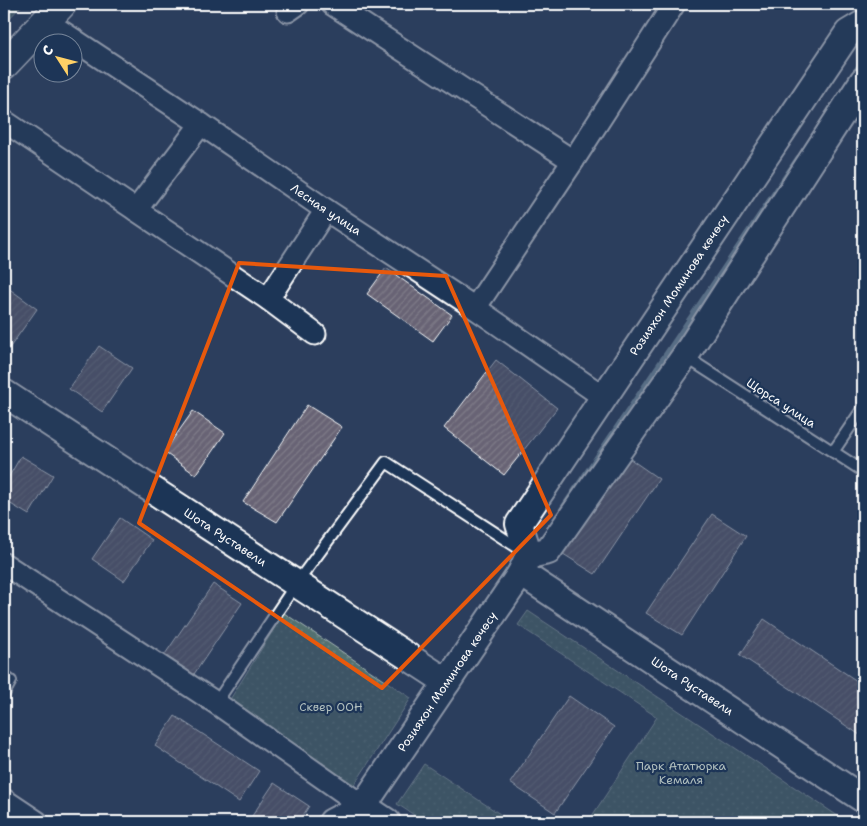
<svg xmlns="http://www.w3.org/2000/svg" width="867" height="826" font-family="'Shantell Sans',sans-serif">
<defs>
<pattern id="park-dots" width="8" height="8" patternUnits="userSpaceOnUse" patternTransform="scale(1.25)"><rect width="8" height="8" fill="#52706f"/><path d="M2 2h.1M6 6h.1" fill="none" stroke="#6c8585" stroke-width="1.8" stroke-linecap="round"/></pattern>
<pattern id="building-hatch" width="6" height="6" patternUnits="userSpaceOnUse" patternTransform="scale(1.25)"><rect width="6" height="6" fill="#686474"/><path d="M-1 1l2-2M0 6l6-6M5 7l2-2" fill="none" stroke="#7f7b89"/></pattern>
</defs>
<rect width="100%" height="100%" fill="#2c3e5d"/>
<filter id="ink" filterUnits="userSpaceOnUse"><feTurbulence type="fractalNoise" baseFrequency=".02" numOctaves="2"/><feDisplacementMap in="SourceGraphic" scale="10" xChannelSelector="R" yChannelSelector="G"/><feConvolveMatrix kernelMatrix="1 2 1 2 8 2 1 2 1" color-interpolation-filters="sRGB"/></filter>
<g filter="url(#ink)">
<path fill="url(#park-dots)" stroke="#a8b8b7" d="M4,4H23L4,24Z
M528,611L847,822H588L657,717L518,625Z
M284,613L411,698L354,785L229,701Z
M424,764L512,822H425L397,804Z"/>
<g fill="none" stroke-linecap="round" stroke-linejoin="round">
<path stroke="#8ea8b7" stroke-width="5.5" d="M853,75L863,60
M562,509L798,158"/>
</g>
<path fill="url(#building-hatch)" stroke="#fff" d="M386,268L452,315L433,341L367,294Z
M4,285L37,309L8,350L4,347Z
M99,346L132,368L102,412L69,389Z
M496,360L557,408L504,475L444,428Z
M307,405L342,427L277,522L243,502Z
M193,411L225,433L196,475L164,452Z
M21,456L53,475L29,515L4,500V485Z
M626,456L659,479L595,574L560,552Z
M712,514L746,536L682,635L646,613Z
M120,518L152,540L124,581L92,559Z
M213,584L242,603L190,680L161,660Z
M764,619L863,685V737L740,655Z
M569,696L614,727L555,813L510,783Z
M175,716L259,771L239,802L155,746Z
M274,783L309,806L299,822H248Z"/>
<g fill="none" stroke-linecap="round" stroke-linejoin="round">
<defs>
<path id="service" d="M686,357L863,471
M833,452L863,408
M4,676L11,681L4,694
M216,703L296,584L386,462L523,551"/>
<g id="minor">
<path d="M332,4L573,161"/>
<path d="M288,11L298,4"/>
<path id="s1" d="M47,22L201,124L326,210L475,308L605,398"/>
<path d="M4,121L268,299L315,334"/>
<path d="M136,210L201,124"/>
<path d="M268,299L326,210"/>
<path d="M475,308L573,161L674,4"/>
<path d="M4,564L216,703L363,806"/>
<path d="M4,800L37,822"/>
</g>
<g id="tertiary">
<path id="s2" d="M4,393L447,682"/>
<path d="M529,555L548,551L685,356L863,81"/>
<path id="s3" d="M521,573L863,799"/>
<path d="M363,806L387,822"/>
<path id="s4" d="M332,822L363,806L521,573L529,555L519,524L848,33L863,24"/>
</g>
<path id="primary" d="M4,65L62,4"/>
</defs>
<use href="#service" stroke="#fff" stroke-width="14"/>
<use href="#minor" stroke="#fff" stroke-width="25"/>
<use href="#tertiary" stroke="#fff" stroke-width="30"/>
<use href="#primary" stroke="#fff" stroke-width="31"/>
<path stroke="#fff" stroke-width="3" stroke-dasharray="4 4" stroke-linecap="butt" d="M4,13L13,4"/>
<use href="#service" stroke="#1d3557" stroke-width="10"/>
<use href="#minor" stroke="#1d3557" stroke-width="21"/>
<use href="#tertiary" stroke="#1d3557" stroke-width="26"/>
<use href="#primary" stroke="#1d3557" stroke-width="28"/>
</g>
</g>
<path d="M0 0H867V826H0ZM239,263L446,276L551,515L382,688L139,523Z" fill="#2c3e5d" fill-opacity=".55" fill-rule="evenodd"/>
<path fill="none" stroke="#e8590c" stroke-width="4" stroke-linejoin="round" d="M239,263L446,276L551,515L382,688L139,523Z"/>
<g text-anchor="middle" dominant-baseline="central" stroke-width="4.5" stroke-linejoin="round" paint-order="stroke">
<g font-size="12" fill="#fff" stroke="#1d3557">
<text stroke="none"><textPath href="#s1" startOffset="336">Лесная улица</textPath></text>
<text stroke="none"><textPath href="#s4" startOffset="656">Розияхон Моминова көчөсү</textPath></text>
<text transform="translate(781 403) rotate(33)">Щорса улица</text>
<text stroke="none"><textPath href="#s2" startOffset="264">Шота Руставели</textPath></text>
<text stroke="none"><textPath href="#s4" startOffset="185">Розияхон Моминова көчөсү</textPath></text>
<text stroke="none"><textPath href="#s3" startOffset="205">Шота Руставели</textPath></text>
</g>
<g font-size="12" fill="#b1bfbe" stroke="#1d3557">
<text x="331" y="707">Сквер ООН</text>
<text x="681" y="766">Парк Ататюрка<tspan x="681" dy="14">Кемаля</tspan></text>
</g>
</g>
<rect width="867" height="826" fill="none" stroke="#1d3557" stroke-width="20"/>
<rect x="10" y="10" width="847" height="806" fill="none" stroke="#fff" stroke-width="2" filter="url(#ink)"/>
<g transform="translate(58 58) rotate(306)"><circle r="24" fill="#1d3557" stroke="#77869a"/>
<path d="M0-4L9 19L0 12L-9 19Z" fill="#ffd166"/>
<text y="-8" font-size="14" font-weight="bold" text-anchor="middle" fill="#ffffff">С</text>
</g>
</svg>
